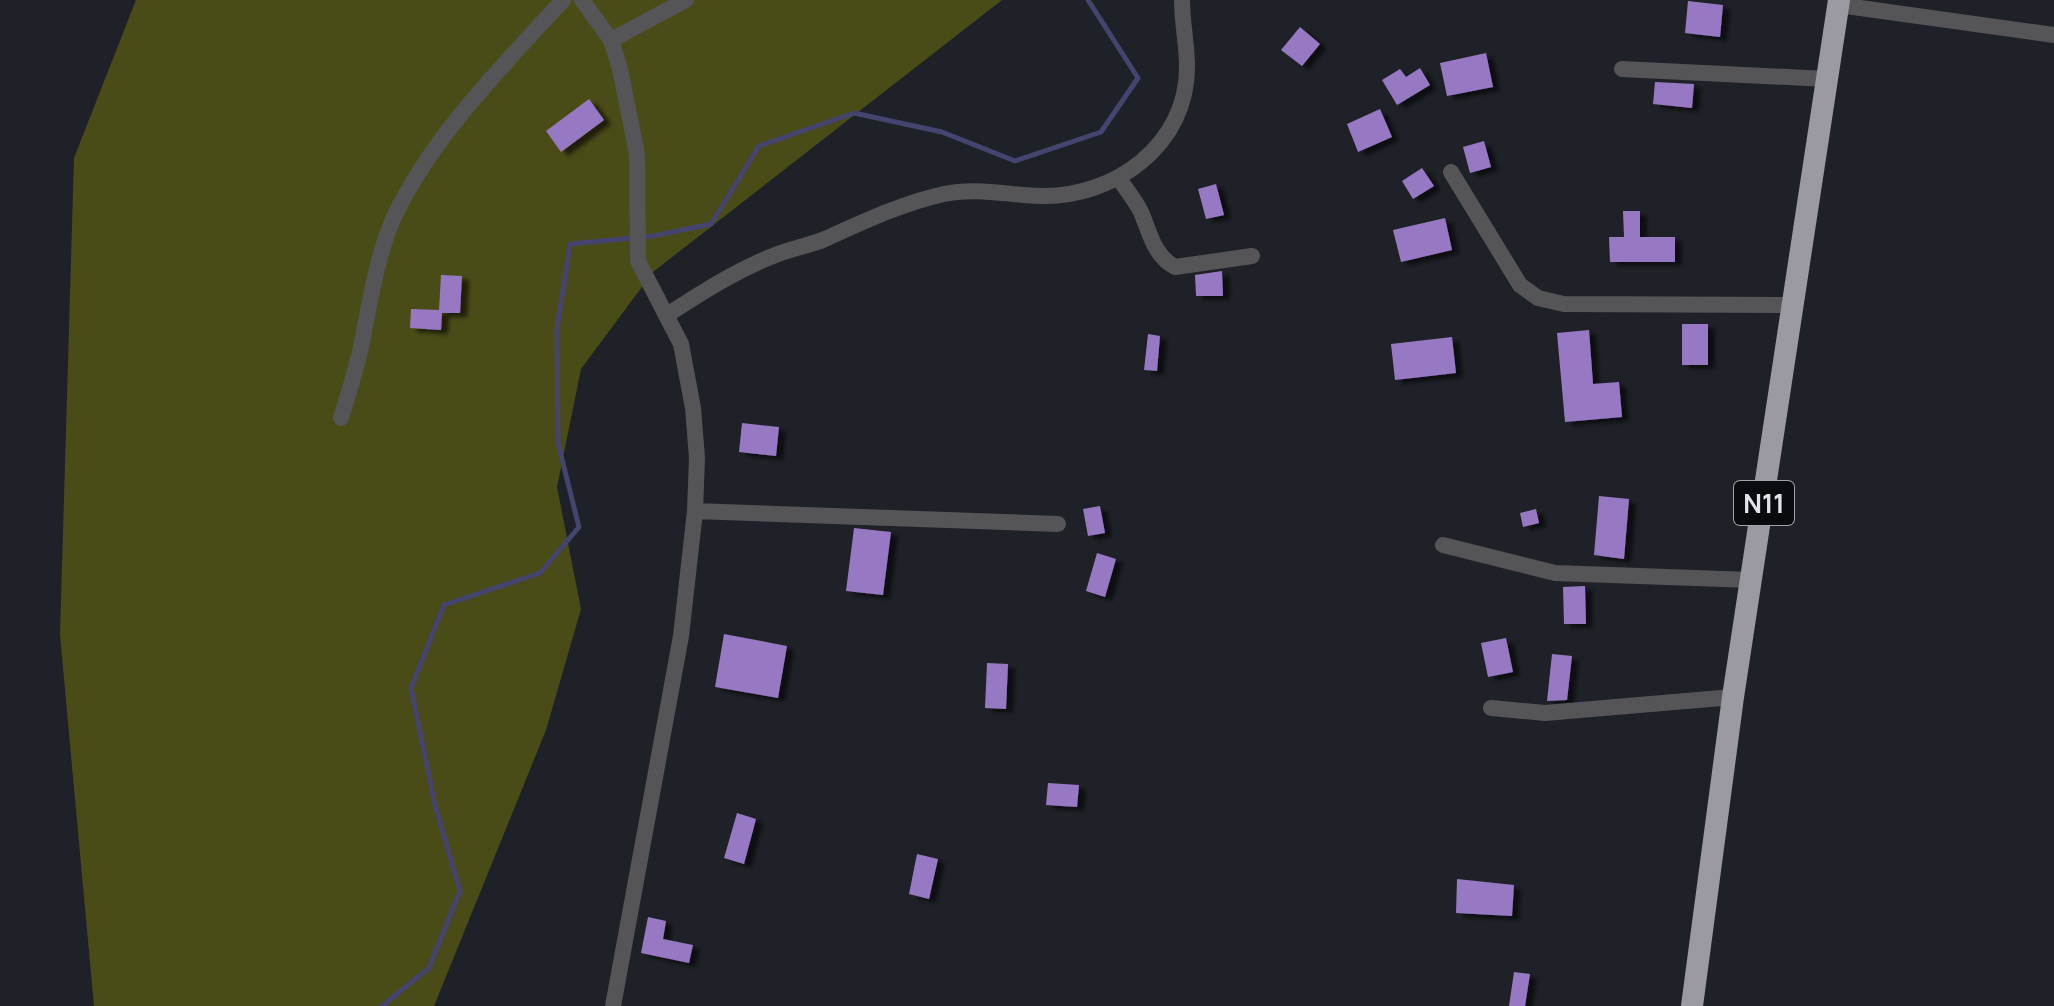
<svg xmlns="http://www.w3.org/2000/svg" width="2054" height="1006" font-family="Manrope,sans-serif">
<defs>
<filter id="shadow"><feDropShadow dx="7" dy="4" stdDeviation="2" flood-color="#0009"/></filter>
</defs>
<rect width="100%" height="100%" fill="#1e2228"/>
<path fill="#4a4c17" d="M136,0H1002L653,272L581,369L557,487L581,609L546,730L434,1006H94L60,635L74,158Z"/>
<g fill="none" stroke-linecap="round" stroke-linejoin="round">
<path stroke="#44446e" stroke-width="5" d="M382,1006L429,968L460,891L435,805L411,688L444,605L540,573L579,527L558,443L557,329L570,244L653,236L711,224L759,146L854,113L942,132L1015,161L1101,132L1138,78L1088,0"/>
</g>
<path fill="#9778c3" filter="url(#shadow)" d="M1688,1L1723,5L1720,37L1685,33Z
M1300,27L1320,44L1302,66L1281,50Z
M1486,53L1493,87L1447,96L1440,63Z
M1420,68L1430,85L1397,105L1382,80L1400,69L1406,77Z
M1655,82L1694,84L1692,108L1653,104Z
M589,99L604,120L561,152L546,131Z
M1380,109L1392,137L1358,152L1347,124Z
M1484,141L1491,167L1470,173L1463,147Z
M1422,168L1434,186L1413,199L1402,181Z
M1216,184L1224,215L1206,219L1198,189Z
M1623,211H1640V237H1675V262H1610L1609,237H1624Z
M1445,218L1452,250L1401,262L1393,230Z
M1222,271L1223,296H1196L1195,275Z
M441,275L462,276L460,313H442L441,330L410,328L411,309L439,310Z
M1682,324H1708V365H1682Z
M1589,330L1593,384L1619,382L1622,417L1565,422L1557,333Z
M1148,334L1160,336L1157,371L1144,370Z
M1452,337L1456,373L1395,380L1391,344Z
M742,423L779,427L776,456L739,452Z
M1599,496L1629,499L1624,559L1594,555Z
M1100,506L1105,533L1088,536L1083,509Z
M1536,509L1539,523L1523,527L1520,513Z
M854,528L891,532L883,595L846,591Z
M1097,553L1116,559L1105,597L1086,591Z
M1585,586L1586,624H1564L1563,587Z
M724,634L787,646L778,698L715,687Z
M1506,638L1513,672L1488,677L1481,643Z
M1552,654L1572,656L1567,700L1547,701Z
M987,663L1008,664L1006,709L985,708Z
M1048,783L1079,785L1077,807L1046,805Z
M737,813L756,819L744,864L724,858Z
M917,854L938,859L929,899L909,894Z
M1457,879L1514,885L1512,916L1456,913Z
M648,917L666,921L663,939L693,945L689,963L641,953Z
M1514,972L1530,974L1525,1006H1509Z"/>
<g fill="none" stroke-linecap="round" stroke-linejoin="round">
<path stroke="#555457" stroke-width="16" d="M582,0L611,40L620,69L637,154L638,261L681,344L693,408L697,458L695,511L681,636L613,1006
M1839,5L2054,35
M611,40L686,0
M1622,69L1827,79
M1451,172L1520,285L1538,298L1564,304L1795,305
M1119,179C1126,189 1135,200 1141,212C1150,233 1154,256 1175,267L1252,256
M667,315C701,293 735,271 773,256C789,249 808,246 825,239C865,221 900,204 944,194C976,187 1008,195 1040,196C1114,198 1188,145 1187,66C1187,44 1182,23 1182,0
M341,418C348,394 356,371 361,347C370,303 376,258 394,217C433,135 503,66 563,0
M695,511L1058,524
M1443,545L1555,573L1751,580
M1491,708L1545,713L1733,697"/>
<path stroke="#9b99a1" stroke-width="22" d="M1692,1006L1733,697L1839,0"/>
</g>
<g text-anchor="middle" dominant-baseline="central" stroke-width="8" stroke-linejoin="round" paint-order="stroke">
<rect fill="#0a0b0e" stroke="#a0a3a7" stroke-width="2" x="1734" y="481" width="60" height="44" rx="6"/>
<g font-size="26" font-weight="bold" fill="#e1e4e8">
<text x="1764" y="503">N11</text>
</g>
</g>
</svg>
